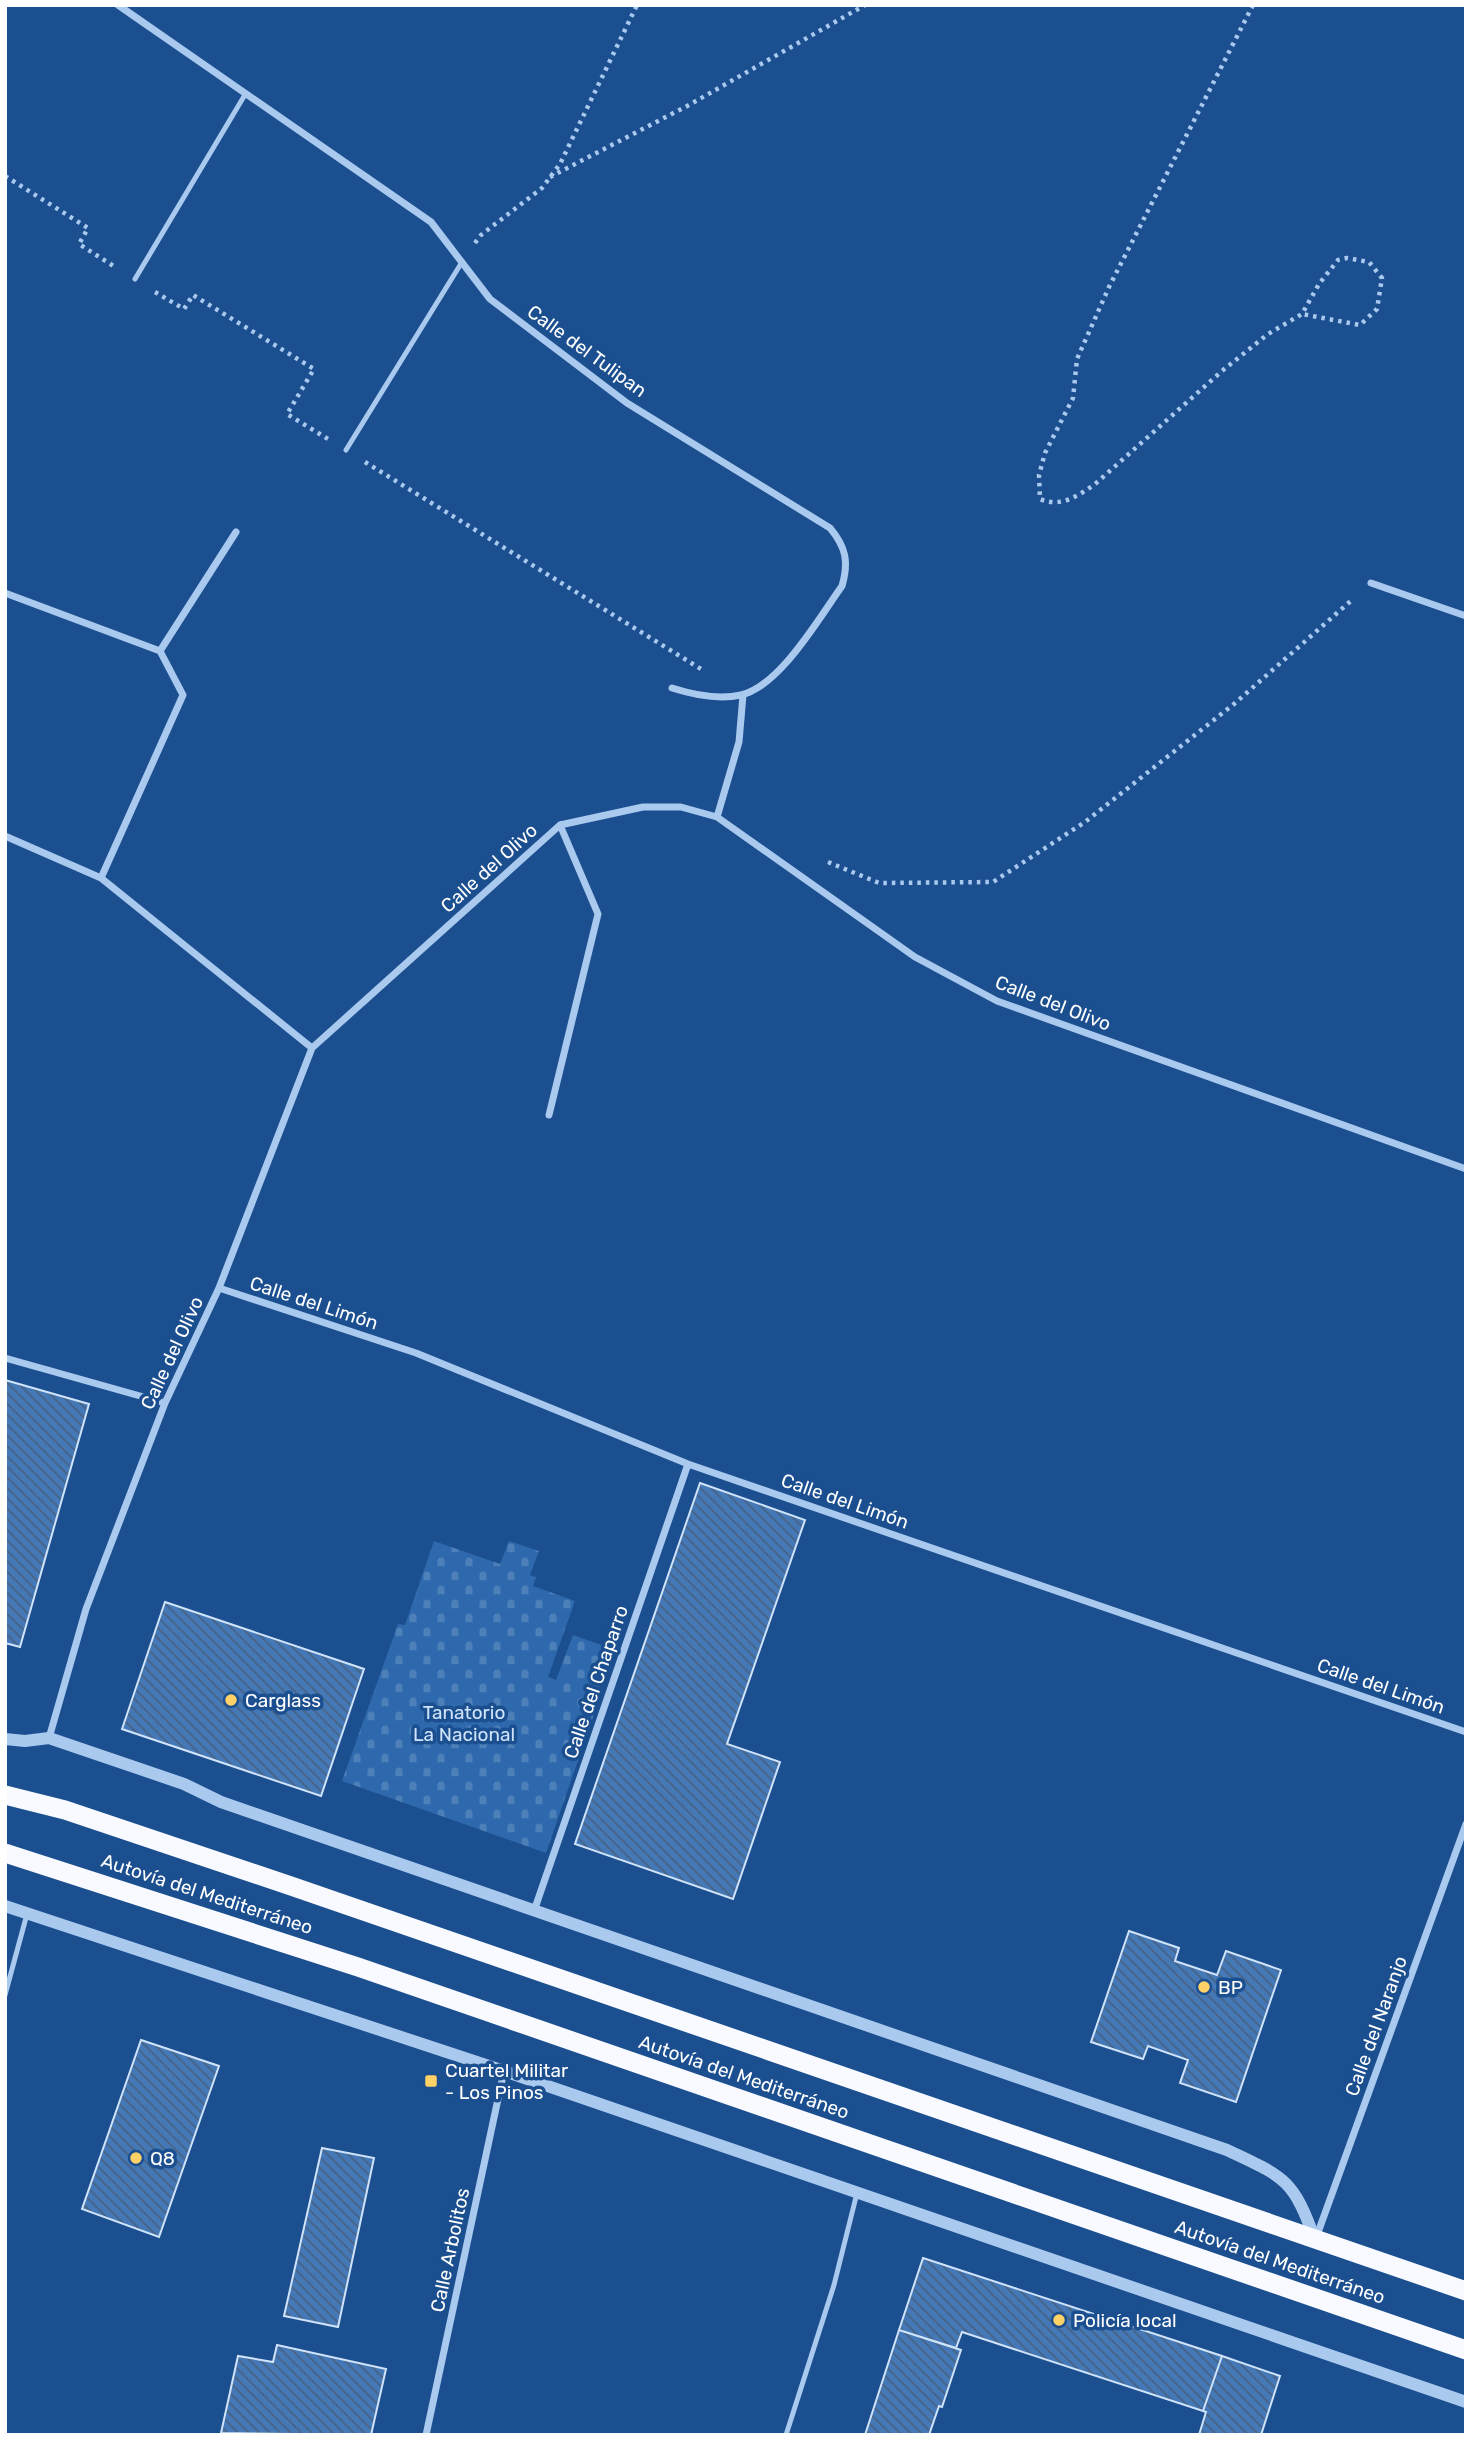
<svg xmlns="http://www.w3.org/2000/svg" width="1471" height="2440" font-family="Rubik,sans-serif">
<defs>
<pattern id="cemetery-stones" width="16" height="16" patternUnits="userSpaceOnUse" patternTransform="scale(1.75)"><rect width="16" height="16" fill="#2e69ad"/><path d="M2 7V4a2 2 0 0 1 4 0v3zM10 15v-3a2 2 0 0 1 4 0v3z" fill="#4d80b9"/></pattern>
<pattern id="building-back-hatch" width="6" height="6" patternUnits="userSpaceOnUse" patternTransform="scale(1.75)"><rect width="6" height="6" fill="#4478b7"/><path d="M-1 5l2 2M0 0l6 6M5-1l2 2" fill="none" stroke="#486282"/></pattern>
</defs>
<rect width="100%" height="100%" fill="#1b4f8f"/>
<path fill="url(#cemetery-stones)" d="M434,1541L500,1564L509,1541L539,1551L530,1575L536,1577L533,1586L575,1601L548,1677L556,1680L573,1635L613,1649L597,1693L601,1694L546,1853L342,1781L398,1624L405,1625Z"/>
<path fill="url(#building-back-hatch)" stroke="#cfe3fa" stroke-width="2" d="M5,1380L89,1404L20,1647L5,1643Z
M700,1483L805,1520L727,1744L780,1762L733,1899L575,1844Z
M165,1602L364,1669L321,1796L122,1729Z
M1129,1931L1179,1948L1175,1961L1217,1975L1226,1951L1281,1970L1236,2102L1180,2083L1188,2060L1148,2046L1143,2059L1091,2042Z
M141,2040L219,2066L159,2237L82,2209Z
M322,2148L374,2158L338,2327L284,2316Z
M923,2258L1222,2356L1203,2411L962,2332L956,2348L899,2330Z
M899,2330L961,2350L942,2407L939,2406L929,2435H865Z
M277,2345L386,2369L371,2435L221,2433L238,2356L273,2362Z
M1222,2356L1280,2376L1261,2435H1199L1206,2412L1203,2411Z"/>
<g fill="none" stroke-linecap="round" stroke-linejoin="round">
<path stroke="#a9c9ee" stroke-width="4.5" stroke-dasharray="3.5 5" stroke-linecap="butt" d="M1253,5L1109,287L1077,359L1073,398L1045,453L1039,475L1040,499C1061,508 1077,496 1094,485L1222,371L1268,334L1302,314L1319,284L1338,260L1347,258L1369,262L1382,278L1377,309L1360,325L1302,314
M5,176L88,228L79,244L115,267
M550,177L689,105L865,5
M475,243L481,235L542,188L560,164L637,5
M155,292L184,309L193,295L314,369L287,414L328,439
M365,462L701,669
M828,862L879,883L993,882L1085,822L1234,704L1353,599"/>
<path stroke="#a9c9ee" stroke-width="5" d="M135,279L246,93
M346,450L462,262
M5,1995L27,1914
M786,2435L834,2285L857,2193"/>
<path stroke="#a9c9ee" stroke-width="7" d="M118,5L431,222L490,299L627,403L830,528C846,547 849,562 842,586C819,618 780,686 741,695C718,700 694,695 672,688
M1371,583L1466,616
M5,593L160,651L236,532
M717,817L739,742L743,695
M5,836L101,878L312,1048
M101,878L183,695L160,651
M549,1115L598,914L560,825
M219,1288L416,1353L688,1464L1466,1732
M5,1358L165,1403
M49,1738L86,1609L165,1403L219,1288L312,1048L560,825L643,807H681L717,817L915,957L997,1001L1466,1169
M534,1911L688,1464
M1316,2238L1466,1824
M426,2435L504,2071"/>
<path stroke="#a9c9ee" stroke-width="12" d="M5,1739L25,1741L49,1738L184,1784L221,1802L1227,2150C1284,2177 1293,2178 1315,2240
M5,1906L504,2071L1466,2402"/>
<path stroke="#f8faff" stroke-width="19" d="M5,1795L65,1810L291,1886L1466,2291
M5,1853L358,1967L1466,2350"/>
</g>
<g fill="#ffd166" stroke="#1b4f8f" stroke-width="2.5">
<circle cx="231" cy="1700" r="7"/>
<circle cx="1204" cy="1987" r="7"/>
<rect x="424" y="2074" width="14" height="14" rx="3.5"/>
<circle cx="136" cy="2158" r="7"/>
<circle cx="1059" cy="2320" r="7"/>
</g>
<g text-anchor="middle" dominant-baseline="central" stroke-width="7" stroke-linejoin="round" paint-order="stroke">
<g font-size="19" fill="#fff" stroke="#1b4f8f">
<text transform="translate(587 351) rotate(36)">Calle del Tulipan</text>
<text transform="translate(489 868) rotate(-42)">Calle del Olivo</text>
<text transform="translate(1053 1003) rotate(21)">Calle del Olivo</text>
<text transform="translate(314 1303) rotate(18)">Calle del Limón</text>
<text transform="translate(172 1353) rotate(-65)">Calle del Olivo</text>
<text transform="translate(845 1501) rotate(19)">Calle del Limón</text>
<text transform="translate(596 1682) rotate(-71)">Calle del Chaparro</text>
<text transform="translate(1381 1686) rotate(19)">Calle del Limón</text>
<text transform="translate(207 1894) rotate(18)">Autovía del Mediterráneo</text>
<text transform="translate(1376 2026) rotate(-70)">Calle del Naranjo</text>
<text transform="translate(744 2077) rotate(19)">Autovía del Mediterráneo</text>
<text transform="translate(450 2250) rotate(-78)">Calle Arbolitos</text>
<text transform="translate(1280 2262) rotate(19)">Autovía del Mediterráneo</text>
</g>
<g font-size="19" fill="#fff" stroke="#1b4f8f" text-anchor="start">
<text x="245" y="1700">Carglass</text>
<text x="1218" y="1987">BP</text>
<text x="445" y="2070">Cuartel Militar<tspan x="445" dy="22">- Los Pinos</tspan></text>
<text x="150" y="2158">Q8</text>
<text x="1073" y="2320">Policía local</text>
</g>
<g font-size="19" fill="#cfe3fa" stroke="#1b4f8f">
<text x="464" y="1712">Tanatorio<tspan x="464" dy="22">La Nacional</tspan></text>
</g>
</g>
<rect width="1471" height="2440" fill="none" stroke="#ffffff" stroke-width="14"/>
</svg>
